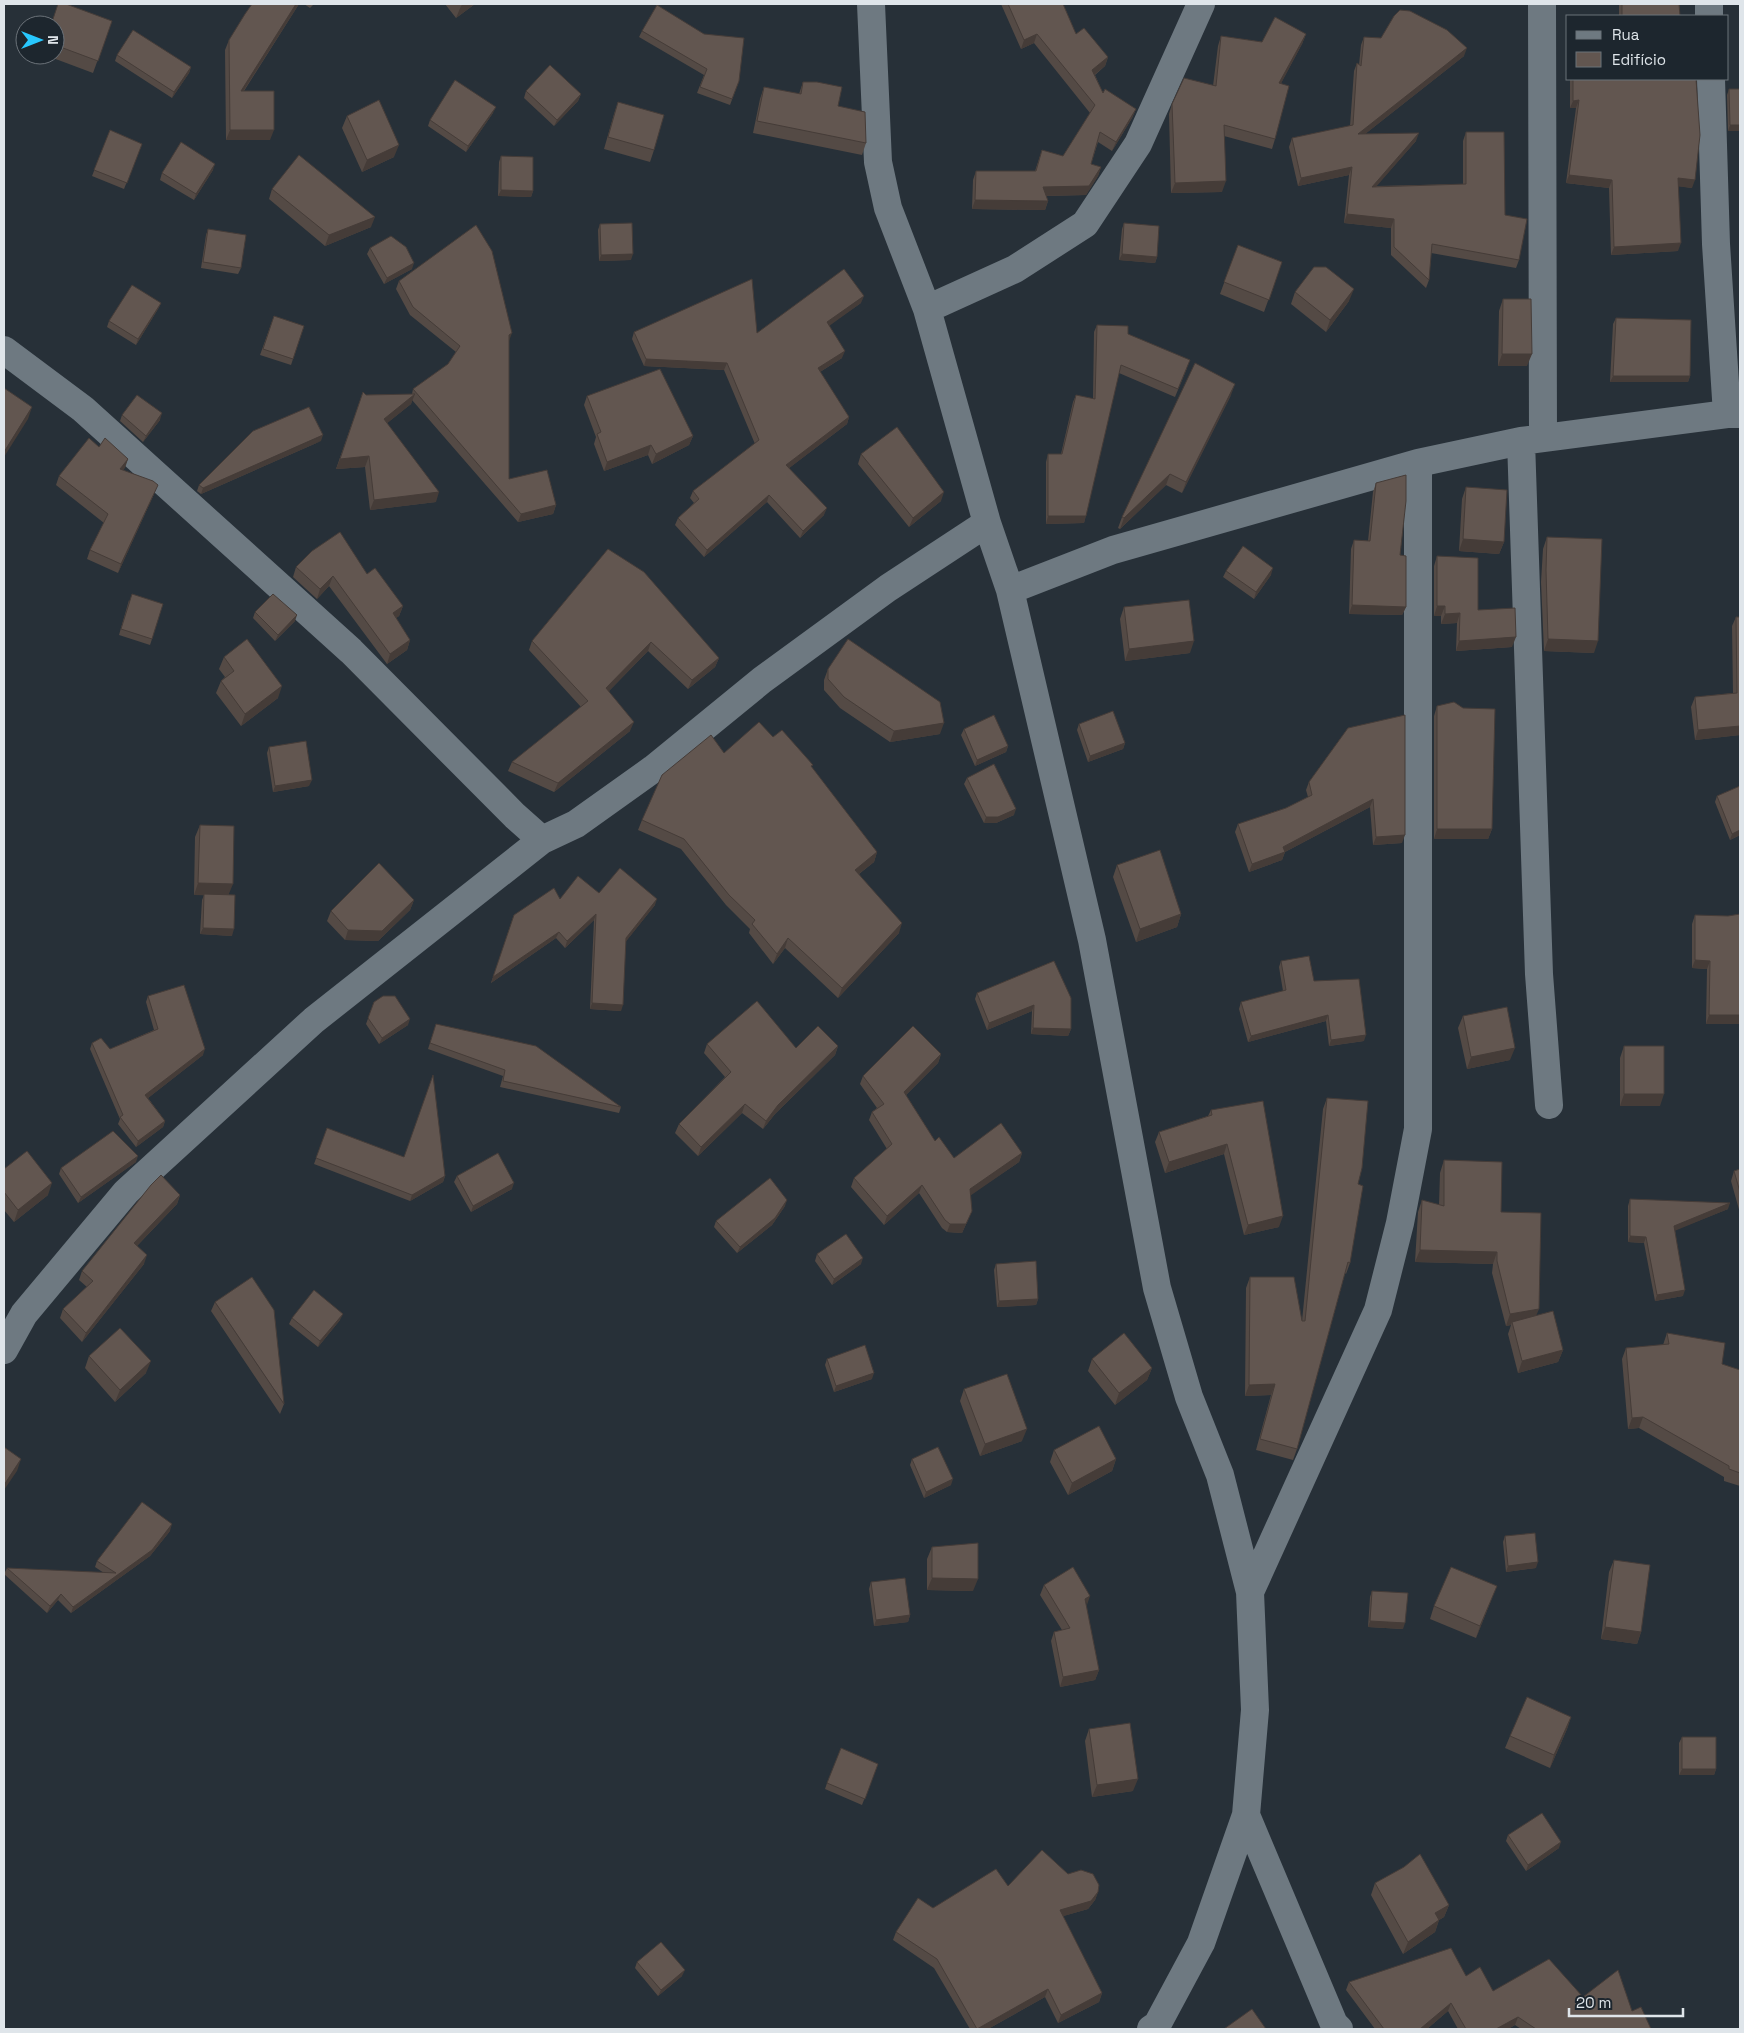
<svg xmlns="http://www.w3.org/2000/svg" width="1744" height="2033" font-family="'Space Grotesk',sans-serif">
<rect width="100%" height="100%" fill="#273038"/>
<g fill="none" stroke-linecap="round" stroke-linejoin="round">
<path stroke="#6e7981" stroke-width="28" d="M871,4L878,162L888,208L927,309L987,523L1010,590L1092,940L1157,1288L1189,1397L1220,1475L1250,1592L1255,1710L1246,1815L1201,1943L1157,2025L1151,2029
M1542,4L1543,438
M1709,4V16
M1711,79L1716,244L1727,414
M927,309L1015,269L1085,224L1138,144L1201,4
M4,350L83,409L351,651L515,816L542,840
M1521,441L1539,974L1549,1105
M1010,590L1113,550L1418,463L1521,441L1727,414H1740
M4,1350L24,1314L126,1192L314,1020L542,840L576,824L653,769L762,680L888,588L987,523
M1250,1592L1378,1310L1400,1223L1418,1129V463
M1246,1815L1334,2024L1339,2029"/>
</g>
<path fill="#544a45" d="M299,4L244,91L270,140H226L225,50L229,40Z
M304,4H314L310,8Z
M445,4H475L456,18Z
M1001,4H1063L1076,34L1108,57L1105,66L1095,75L1103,93L1136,109L1132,118L1112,151L1098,142L1091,164L1101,167L1098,176L1086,195L1046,196L1048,201L1045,210L972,209L973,180L976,171H1035L1042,150L1063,156L1090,113L1034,43L1021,49Z
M1619,4H1679L1680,16H1619Z
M112,21L93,73L45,55H55V25Z
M642,31L739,81L730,105L697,93L704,75L639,37Z
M1306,34L1302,44L1281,83L1275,139L1272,149L1224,136L1222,192L1171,193L1169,114L1172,104L1213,86L1218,46L1221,36L1262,42Z
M1364,37L1464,56L1365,134L1416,141L1376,186L1463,184V141L1466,132L1505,215L1519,260L1516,268L1431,253L1429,280L1426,288L1391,255V228L1344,223L1349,175L1298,186L1289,147L1292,138L1350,126L1354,71L1357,63L1359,65L1361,45Z
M117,55L191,67L189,73L172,98L115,61Z
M1570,79H1696L1692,188L1678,186V251L1611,255L1609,188L1566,183L1576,108H1570Z
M803,82L866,143L862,155L753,133L760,99L764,87L799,94Z
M1729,89L1740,131H1728L1727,95Z
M526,91L581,94L578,101L554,126L524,98Z
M618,102L654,150L650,162L604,149L614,114Z
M493,113L466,152L428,126L430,120Z
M347,116L394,157L362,172L342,128Z
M110,130L142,144L124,189L92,176Z
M501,156L533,191L531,197L498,196L499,162Z
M213,170L194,200L160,180L162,173Z
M272,189L371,227L325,246L269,199Z
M1124,223L1157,257L1155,263L1119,260L1122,229Z
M600,224L631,260L599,261L598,230Z
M208,229L241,268L238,274L201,268L206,235Z
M1238,245L1282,262L1264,312L1220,294Z
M370,248L412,269L384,284L367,254Z
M399,281L509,341V479L556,505L553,514L518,522L412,400L411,404L387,423L436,502L370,510L365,467L336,469L363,392L366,395L412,394L413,389L448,364L456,352L410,315L396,289Z
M1295,292L1349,301L1326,332L1291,304Z
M1503,299L1527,366H1498L1499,311Z
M161,303L158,309L136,345L107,327L109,321Z
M861,303L829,325L842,358L820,372L849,417L847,424L789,468L824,515L800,538L767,502L704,557L675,525L678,518L694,503L690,498L693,491L755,444L724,370L644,366L632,339L634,332L757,333Z
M274,316L304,326L291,365L260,355Z
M1616,318L1690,376L1688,382H1610L1613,324Z
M1097,325L1128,334L1187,368L1175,397L1119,373L1084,523L1046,524V462L1048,454H1061L1073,402L1076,395L1093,399L1094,332Z
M1231,395L1182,493L1166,485L1120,529L1118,528L1122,517Z
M587,396L693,436L689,445L652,464L648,455L604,471L594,444L596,437L584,405Z
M122,415L160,420L143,442L120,421Z
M321,441L201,494L197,491L199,485Z
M99,447L128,459L123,470L154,494L118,573L87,559L90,550L104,523L56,485L59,476Z
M861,454L941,501L909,527L858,464Z
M1376,483L1406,607L1402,615L1349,614L1351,549L1354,540L1368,541L1373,492Z
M1466,487L1504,542L1499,554L1459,551L1462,499Z
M1547,537L1594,653L1544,651L1541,582L1543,549Z
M608,549L719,658L715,667L688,689L648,651L609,691L630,731L554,792L508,771L512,762L581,707L529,650L532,641Z
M1437,556L1478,610L1512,647L1456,651L1457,623L1441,624V616H1434V566Z
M296,567L367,574L403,606L399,616L396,618L410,640L407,650L387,664L329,586L317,599L293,577Z
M1226,571L1271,575L1254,599L1223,577Z
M129,600L152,639L150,645L119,635Z
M1124,607L1190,653L1125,661L1120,619Z
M255,612L295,621L275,641L253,618Z
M1736,617H1740V735L1695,740L1691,707L1695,697L1733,693L1732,626Z
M224,657L278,698L241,726L216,693L221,681L225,677L219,669Z
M828,669L940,734L890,742L840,708L824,690V680Z
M1437,706L1492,829L1488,839H1434V716Z
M1079,724L1125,743L1123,749L1088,762L1077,730Z
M1348,728L1402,843L1373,845L1370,807L1285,852L1282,860L1249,872L1235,832L1238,824L1286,808L1308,797L1306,790L1309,782Z
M964,729L1008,746L1006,752L975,766L961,735Z
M773,737L812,768L877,852L874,862L859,874L899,933L838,998L785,948L773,964L749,933L750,929L726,905L681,849L638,830L642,820L724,753Z
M269,747L309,786L273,792L267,753Z
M967,778L1014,815L996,823H984L964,784Z
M1740,786V835L1730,840L1715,802L1717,796Z
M200,825L229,895L232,936L200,934L202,900L204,895H194L195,837Z
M1117,865L1181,914L1177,927L1136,942L1113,877Z
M599,893L655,905L626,941L621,1011L590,1009L594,920L565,948L556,938L491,983L514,915L560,899Z
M414,900L410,910L378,941L345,940L327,921L331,911Z
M1695,915L1740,1024H1706L1707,969L1692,968V924Z
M1054,961L1071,1029L1068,1036L1031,1034L1032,1011L987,1030L975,999L977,993Z
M1281,961L1314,981L1364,1041L1329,1046L1326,1021L1248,1042L1239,1009L1241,1002L1283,991L1279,967Z
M148,996L203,1055L148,1098L165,1121L163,1127L136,1147L118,1124L120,1119L90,1049L92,1043L110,1049L154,1030L146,1002Z
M374,1002L408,1025L379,1044L366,1024Z
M1463,1016L1510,1060L1467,1069L1458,1028Z
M436,1024L621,1107L619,1113L500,1087L503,1076L428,1049Z
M707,1044L796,1048L838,1046L835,1055L775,1114L763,1129L742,1113L698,1156L675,1133L679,1124L725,1077L704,1053Z
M1624,1046L1660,1106H1620V1058Z
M941,1054L938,1063L906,1095L935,1141L954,1158L1022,1153L1019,1162L970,1195L972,1211L962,1233L947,1232L942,1228L919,1193L884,1225L851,1187L854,1178L887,1149L869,1120L872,1112L877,1108L860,1084L863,1076Z
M1327,1098L1358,1184L1350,1263L1346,1274L1345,1273L1297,1449L1293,1460L1256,1450L1271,1395L1245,1396L1246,1288L1250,1277L1302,1321L1323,1109Z
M1211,1110L1279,1227L1244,1235L1224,1154L1165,1173L1155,1142L1159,1132L1208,1116Z
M327,1128L445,1176L443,1182L410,1201L314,1164Z
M1444,1160L1501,1212L1536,1315L1563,1350L1558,1362L1518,1373L1508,1334L1511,1325L1506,1326L1492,1273L1493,1264L1415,1262L1418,1212L1422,1200L1439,1205L1440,1173Z
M136,1162L78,1203L59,1174L61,1168Z
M4,1169L48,1195L14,1222L4,1210Z
M1740,1169V1213L1731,1181L1734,1171Z
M457,1176L512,1189L471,1212L454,1182Z
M180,1195L177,1204L137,1246L144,1264L82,1342L60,1318L63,1309L87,1287L79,1280L82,1271Z
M1630,1199L1728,1209L1675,1230L1683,1296L1655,1301L1644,1243L1628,1242V1206Z
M785,1206L772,1225L737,1253L714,1227L716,1221Z
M817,1254L861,1264L832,1285L815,1261Z
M996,1264L1038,1299L1036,1305L997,1307L994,1270Z
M215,1302L284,1404L280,1414L211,1311Z
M292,1318L340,1320L318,1347L289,1324Z
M1667,1333L1722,1364L1740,1370V1486L1724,1481V1477L1639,1428L1628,1429L1622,1359L1626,1348L1663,1345Z
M89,1356L146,1373L115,1402L85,1368Z
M827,1359L872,1379L834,1392L825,1365Z
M1092,1359L1152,1368L1147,1380L1115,1405L1088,1371Z
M964,1389L1022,1441L980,1456L960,1401Z
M1054,1450L1116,1459L1112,1471L1068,1495L1050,1462Z
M912,1459L951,1485L924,1498L910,1465Z
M170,1531L150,1556L71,1613L58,1600L47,1613L4,1574L7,1568L104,1573L95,1567L97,1561Z
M1505,1536L1536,1568L1506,1572L1503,1542Z
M932,1547L973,1591L927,1590V1559Z
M1614,1560L1641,1632L1637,1644L1601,1639L1609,1572Z
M871,1582L910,1615L908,1622L874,1626L869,1589Z
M1044,1585L1086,1605L1099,1670L1095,1680L1060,1687L1051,1641L1054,1632L1062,1630L1040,1595Z
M1372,1591L1403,1629L1368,1627L1370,1597Z
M1492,1598L1476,1638L1430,1619L1434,1606Z
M1571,1717L1567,1729L1550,1768L1505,1748L1510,1736Z
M1089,1729L1133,1791L1092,1797L1085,1741Z
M1682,1737L1716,1769L1714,1775H1679V1743Z
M878,1764L862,1805L825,1789L827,1783Z
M1508,1835L1559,1848L1526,1871L1506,1841Z
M1068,1874L1098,1892L1095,1900L1088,1909L1063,1916L1102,1993L1099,2002L1058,2023L1045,1997L988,2029H970L934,1968L893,1940L896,1932L933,1908L1008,1886Z
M1375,1883L1449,1905L1444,1917L1439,1920L1435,1932L1403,1954L1371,1895Z
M637,1962L682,1976L658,1996L635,1968Z
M1466,1976L1493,1991L1583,1997L1632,2011L1651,2029H1521L1515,2025L1508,2029H1458L1448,2011L1427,2029H1375L1346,1990L1349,1982Z"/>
<path fill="#453c38" d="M296,4H299L237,101L241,91Z
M463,4H475L456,18L461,6Z
M1037,34L1034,43L1021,49L1024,40Z
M1306,34L1302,44L1276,93L1279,83Z
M1467,48L1464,56L1355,142L1358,134Z
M1108,57L1105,66L1089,79L1092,70Z
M191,67L189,73L172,98L174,92Z
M581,94L578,101L554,126L557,120Z
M1579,100L1576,108H1570L1573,101Z
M496,107L493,113L466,152L468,146Z
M1136,109L1132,118L1112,151L1116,142Z
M1730,125H1740V131H1728Z
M230,130H274L270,140H226Z
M1419,133L1416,141L1369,195L1372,187Z
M399,145L394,157L362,172L367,160Z
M215,164L213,170L194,200L196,194Z
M1101,167L1098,176L1086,195L1040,196L1043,187Z
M1352,167L1349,175L1298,186L1301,178Z
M1569,175L1612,180L1609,188L1566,183Z
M1678,178L1695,180L1692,188L1675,186Z
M1226,181L1222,192L1171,193L1175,183Z
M501,190L533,191L531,197L498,196Z
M975,200L1048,201L1045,210L972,209Z
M1347,214L1394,219L1391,228L1344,223Z
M375,217L371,227L325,246L329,235Z
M1681,243L1678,251L1611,255L1614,247Z
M633,254L631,260L599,261L601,255Z
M1122,254L1157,257L1155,263L1119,260Z
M414,263L412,269L384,284L387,278Z
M1354,289L1349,301L1326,332L1330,320Z
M864,296L861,303L825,329L827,322Z
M161,303L158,309L136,345L138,339Z
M512,333L509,341L506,343L509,335Z
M845,351L842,358L815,375L818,368Z
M1502,354H1532L1527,366H1498Z
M646,359L727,363L724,370L644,366Z
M1613,376H1690L1688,382H1610Z
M1235,384L1231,395L1182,493L1186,482Z
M415,394L411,404L380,429L384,419Z
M32,407L28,419L4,457V452Z
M162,413L160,420L143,442L146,436Z
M849,417L847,424L784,472L786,465Z
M323,435L321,441L201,494L203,488Z
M693,436L689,445L652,464L656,454Z
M651,445L648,455L604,471L607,462Z
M369,456L365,467L336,469L340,459Z
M128,459L125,468L117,478L120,469Z
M1170,474L1166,485L1120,529L1124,518Z
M158,485L154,494L118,573L121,564Z
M439,492L436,502L370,510L374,500Z
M944,492L941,501L909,527L913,518Z
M769,495L767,502L704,557L707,550Z
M556,505L553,514L518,522L521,514Z
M827,508L824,515L800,538L803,531Z
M1048,516H1086L1084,523L1046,524Z
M1463,539L1504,542L1499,554L1459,551Z
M1273,568L1271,575L1254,599L1256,592Z
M333,576L329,586L317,599L320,589Z
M1352,605L1406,607L1402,615L1349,614Z
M403,606L399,616L389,623L393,613Z
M1437,606H1445L1441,616H1434Z
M1460,613L1457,623L1441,624L1445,614Z
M297,615L295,621L275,641L278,635Z
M1516,637L1512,647L1456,651L1459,641Z
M1548,639L1598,641L1594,653L1544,651Z
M410,640L407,650L387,664L390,654Z
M1194,641L1190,653L1125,661L1129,649Z
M651,642L648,651L603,697L606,688Z
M719,658L715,667L688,689L692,680Z
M282,686L278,698L241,726L245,714Z
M634,722L630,731L554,792L558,783Z
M944,723L940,734L890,742L894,731Z
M1740,726V735L1695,740L1698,730Z
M1125,743L1123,749L1088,762L1090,756Z
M1008,746L1006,752L975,766L977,760Z
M312,780L309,786L273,792L275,786Z
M1373,799L1370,807L1285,852L1282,860L1249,872L1252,864Z
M1016,809L1014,815L996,823H984L986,817Z
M1437,829H1492L1488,839H1434Z
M1740,830V835L1730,840L1732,834Z
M1405,835L1402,843L1373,845L1376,837Z
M877,852L874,862L852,879L855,870Z
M198,883L233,884L228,896L194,895Z
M657,899L655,905L624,944L626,938Z
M414,900L410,910L378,941L345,940L348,930Z
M596,914L594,920L565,948L567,941Z
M1181,914L1177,927L1136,942L1140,929Z
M902,923L899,933L838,998L842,988Z
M203,928L234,929L232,936L200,934Z
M559,932L556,938L491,983L493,977Z
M788,938L785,948L773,964L777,954Z
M1695,960L1710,961L1707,969L1692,968Z
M592,1003L623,1005L621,1011L590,1009Z
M1034,1005L1032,1011L987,1030L989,1023Z
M1328,1015L1326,1021L1248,1042L1251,1036Z
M1709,1015H1740V1024H1706Z
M410,1019L408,1025L379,1044L382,1038Z
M1033,1028L1071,1029L1068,1036L1031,1034Z
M1366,1035L1364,1041L1329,1046L1331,1040Z
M838,1046L835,1055L775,1114L763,1129L766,1121L778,1105Z
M1515,1048L1510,1060L1467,1069L1471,1057Z
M205,1049L203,1055L143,1102L145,1095Z
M941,1054L938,1063L900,1101L904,1092Z
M1624,1094H1664L1660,1106H1620Z
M745,1104L742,1113L698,1156L701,1147Z
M165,1121L163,1127L136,1147L138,1141Z
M1227,1144L1224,1154L1165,1173L1169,1162Z
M1022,1153L1019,1162L967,1198L970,1189Z
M138,1156L136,1162L78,1203L81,1197Z
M445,1176L443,1182L410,1201L412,1195Z
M52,1183L48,1195L14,1222L18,1210Z
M514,1183L512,1189L471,1212L473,1206Z
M922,1185L919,1193L884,1225L887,1216Z
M180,1195L177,1204L131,1252L134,1243Z
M787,1200L785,1206L772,1225L737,1253L740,1247Z
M1730,1203L1728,1209L1672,1232L1674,1226Z
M972,1211L962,1233L947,1232L950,1224Z
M1283,1216L1279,1227L1244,1235L1248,1225Z
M1630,1236L1646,1237L1644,1243L1628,1242Z
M1420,1250L1497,1252L1493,1264L1415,1262Z
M147,1255L144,1264L82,1342L86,1333Z
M863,1258L861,1264L832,1285L834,1279Z
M1685,1290L1683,1296L1655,1301L1657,1295Z
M1038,1299L1036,1305L997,1307L999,1301Z
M1539,1309L1534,1321L1512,1322L1511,1325L1506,1326L1510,1314Z
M343,1314L340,1320L318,1347L320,1341Z
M1563,1350L1558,1362L1518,1373L1522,1361Z
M151,1361L146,1373L115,1402L120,1390Z
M1152,1368L1147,1380L1115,1405L1119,1393Z
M874,1373L872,1379L834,1392L836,1386Z
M1275,1384L1271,1395L1245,1396L1249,1385Z
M1643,1417L1639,1428L1628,1429L1632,1418Z
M1027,1429L1022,1441L980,1456L985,1444Z
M21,1459L17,1471L4,1490V1485Z
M1116,1459L1112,1471L1068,1495L1072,1483Z
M953,1479L951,1485L924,1498L926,1492Z
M172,1524L170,1531L150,1556L71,1613L73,1607L152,1550Z
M1538,1562L1536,1568L1506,1572L1508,1566Z
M932,1578L978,1579L973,1591L927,1590Z
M1497,1586L1492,1598L1476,1638L1480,1626Z
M61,1594L58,1600L47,1613L50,1606Z
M1090,1596L1087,1605L1085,1599Z
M910,1615L908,1622L874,1626L876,1620Z
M1370,1621L1405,1623L1403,1629L1368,1627Z
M1605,1627L1641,1632L1637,1644L1601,1639Z
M1099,1670L1095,1680L1060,1687L1063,1677Z
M1571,1717L1567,1729L1550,1768L1554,1755Z
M1682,1769H1716L1714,1775H1679Z
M1138,1779L1133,1791L1092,1797L1097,1785Z
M1561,1842L1559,1848L1526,1871L1528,1865Z
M1098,1892L1095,1900L1088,1909L1057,1918L1060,1910Z
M1449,1905L1444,1917L1431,1925L1435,1913Z
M1439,1920L1435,1932L1403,1954L1408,1942Z
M685,1970L682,1976L658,1996L661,1990Z
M1048,1989L1045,1997L988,2029H977Z
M1102,1993L1099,2002L1058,2023L1061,2015Z
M1451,2003L1448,2011L1427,2029H1420Z
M1518,2017L1515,2025L1508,2029H1496Z"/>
<path fill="#625650" stroke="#453c38" d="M58,4H66L112,21L98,61L55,45V25H51Z
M252,4H296L241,91H274V130H230L229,40L245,14Z
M1008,4H1063L1076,34L1084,28L1108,57L1092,70L1103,93L1105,89L1136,109L1116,142L1100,132L1091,164L1101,167L1089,186L1043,187L1048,201L975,200L976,171H1036L1042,150L1063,156L1095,105L1037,34L1024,40Z
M1622,4H1679L1680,16H1622Z
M657,5L704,34L744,38L739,81L732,99L700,87L707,69L642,31Z
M1400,10L1410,11L1447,30L1467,48L1358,134L1419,133L1372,187L1466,184V132H1504L1505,215L1527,219L1519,260L1432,244L1429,280L1394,247V219L1347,214L1352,167L1301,178L1292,138L1353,125L1357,63L1361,66L1364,37L1381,38L1394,16Z
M1275,17L1306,34L1279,83L1289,86L1275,139L1224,125L1226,181L1175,183L1172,104L1184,78L1216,86L1221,36L1262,42Z
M133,30L191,67L174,92L117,55Z
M550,65L581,94L557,120L526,91Z
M1573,79H1696L1700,135L1695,180L1678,178L1681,243L1614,247L1612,180L1569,175L1579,100L1573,101Z
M455,80L496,107L468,146L430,120Z
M803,82H817L842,87L838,106L865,112L866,143L757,121L764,87L801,94Z
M1729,89H1740V125H1730Z
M379,100L399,145L367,160L347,116Z
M618,102L664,115L654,150L608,137Z
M110,130L142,144L127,183L94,170Z
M181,142L215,164L196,194L162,173Z
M299,155L375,217L329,235L272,189Z
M501,156L533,157V191L501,190Z
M632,223L633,254L601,255L600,224Z
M1124,223L1159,226L1157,257L1122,254Z
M476,225L492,251L512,333L509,335V479L547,470L556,505L521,514L413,389L448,364L460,346L413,307L399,281Z
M208,229L246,235L241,268L203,262Z
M391,236L406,247L414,263L387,278L370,248Z
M1238,245L1282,262L1269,300L1224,282Z
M1314,267H1326L1354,289L1330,320L1295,292Z
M844,269L864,296L827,322L845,351L818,368L849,417L786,465L827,508L803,531L769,495L707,550L678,518L699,499L693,491L759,440L727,363L646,359L634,332L752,279L757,333Z
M132,285L161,303L138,339L109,321Z
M1503,299H1531L1532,354H1502Z
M274,316L304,326L293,359L263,349Z
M1616,318L1691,320L1690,376H1613Z
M1097,325L1128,326V334L1190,360L1178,389L1121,365L1086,516H1048V454H1062L1076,395L1095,399Z
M1195,363L1235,384L1186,482L1170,474L1124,518L1122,517Z
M660,369L693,436L656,454L651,445L607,462L597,434L601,432L587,396Z
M4,388L32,407L4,452Z
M363,392L366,395L415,394L384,419L439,492L374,500L369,456L340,459Z
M137,395L162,413L146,436L122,415Z
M309,407L323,435L203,488L199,485L253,431Z
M897,427L944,492L913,518L861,454Z
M89,438L99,447L105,438L128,459L120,469L153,481L158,485L121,564L90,550L108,514L59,476Z
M1406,475V501L1400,555L1406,556V607L1352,605L1354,540L1370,541L1376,483Z
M1466,487L1507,490L1504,542L1463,539Z
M340,532L367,574L375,568L403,606L393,613L410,640L390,654L333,576L320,589L296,567L312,551Z
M1547,537L1602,539L1598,641L1548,639L1546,570Z
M1243,546L1273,568L1256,592L1226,571Z
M608,549L644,572L719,658L692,680L651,642L606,688L634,722L558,783L512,762L588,701L532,641Z
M1437,556L1478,558V610L1515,608L1516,637L1459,641L1460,613L1445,614V606H1437Z
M132,594L163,604L152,639L121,629Z
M273,594L297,615L278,635L255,612Z
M1189,600L1194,641L1129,649L1124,607Z
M1736,617H1740V726L1698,730L1695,697L1737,693Z
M247,639L282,686L245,714L221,681L234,671L224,657Z
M848,639L940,702L944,723L894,731L844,697L828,679V669Z
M1454,702L1463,708L1495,709L1492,829H1437V706Z
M1113,711L1125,743L1090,756L1079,724Z
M994,715L1008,746L977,760L964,729Z
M1405,715V835L1376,837L1373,799L1283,847L1285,852L1252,864L1238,824L1286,808L1312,795L1309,782L1348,728Z
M759,722L773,737L782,730L813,765L811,766L877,852L855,870L902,923L842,988L788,938L777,954L752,924L755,920L729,895L684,839L642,820L662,775L711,735L724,753Z
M306,741L312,780L275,786L269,747Z
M994,764L1016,809L998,817H986L967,778Z
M1740,786V830L1732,834L1717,796Z
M200,825L234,826L233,884L198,883Z
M1160,850L1181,914L1140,929L1117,865Z
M379,863L414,900L382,931L348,930L331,911Z
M620,868L657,899L626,938L623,1005L592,1003L596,914L567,941L559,932L493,977L514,915L554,888L560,899L578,876L599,893Z
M204,894L235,895L234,929L203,928Z
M1740,914V1015H1709L1710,961L1695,960V915L1728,916Z
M1309,956L1314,981L1359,979L1366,1035L1331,1040L1328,1015L1251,1036L1241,1002L1286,990L1281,961Z
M1054,961L1071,998V1029L1033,1028L1034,1005L989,1023L977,993Z
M184,985L205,1049L145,1095L165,1121L138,1141L120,1117L123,1115L92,1043L101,1038L110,1049L158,1029L148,996Z
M383,996H395L410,1019L382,1038L368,1018L374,1002Z
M757,1001L796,1048L818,1026L838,1046L778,1105L766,1121L745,1104L701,1147L679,1124L731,1072L707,1044Z
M1507,1007L1515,1048L1471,1057L1463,1016Z
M436,1024L536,1046L621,1107L503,1081L505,1070L430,1043Z
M913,1026L941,1054L904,1092L935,1141L939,1137L954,1158L1001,1123L1022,1153L970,1189L972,1211L966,1224H950L945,1220L922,1185L887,1216L854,1178L892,1144L872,1112L884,1104L863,1076Z
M1624,1046H1664V1094H1624Z
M433,1075L445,1176L412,1195L316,1158L327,1128L404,1157Z
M1327,1098L1368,1101L1362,1168L1358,1184L1363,1186L1350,1263L1348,1262L1297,1449L1260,1439L1275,1384L1249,1385L1250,1277H1294L1302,1321H1305Z
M1263,1101L1283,1216L1248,1225L1227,1144L1169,1162L1159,1132L1212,1115L1211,1110Z
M113,1131L138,1156L81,1197L61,1168Z
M27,1151L52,1183L18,1210L4,1192V1169Z
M498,1153L514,1183L473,1206L457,1176Z
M1444,1160L1502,1162L1501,1212L1541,1213L1539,1309L1510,1314L1497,1261V1252L1420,1250L1422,1200L1444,1206Z
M1740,1169V1192L1734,1171Z
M161,1175L180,1195L134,1243L147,1255L86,1333L63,1309L93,1281L82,1271L151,1185Z
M770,1178L787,1200L775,1218L740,1247L716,1221Z
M1630,1199L1730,1203L1674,1226L1685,1290L1657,1295L1646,1237L1630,1236Z
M846,1234L863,1258L834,1279L817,1254Z
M1036,1261L1038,1299L999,1301L996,1264Z
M252,1277L274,1310L284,1404L215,1302Z
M314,1290L343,1314L320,1341L292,1318Z
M1553,1311L1563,1350L1522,1361L1512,1322Z
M120,1328L151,1361L120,1390L89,1356Z
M1124,1333L1152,1368L1119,1393L1092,1359Z
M1667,1333L1725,1343L1722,1364L1740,1370V1473L1729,1469V1466L1643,1417L1632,1418L1626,1348L1669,1344Z
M865,1345L874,1373L836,1386L827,1359Z
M1007,1374L1027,1429L985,1444L964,1389Z
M1099,1426L1116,1459L1072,1483L1054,1450Z
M4,1447L21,1459L4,1485Z
M938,1447L953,1479L926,1492L912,1459Z
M142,1502L172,1524L152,1550L73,1607L61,1594L50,1606L7,1568L116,1573L97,1561Z
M1535,1533L1538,1562L1508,1566L1505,1536Z
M978,1543V1579L932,1578V1547Z
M1614,1560L1650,1565L1641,1632L1605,1627Z
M1073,1567L1090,1596L1085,1599L1099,1670L1063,1677L1054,1632L1070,1628L1044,1585Z
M1451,1567L1497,1586L1480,1626L1434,1606Z
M905,1578L910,1615L876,1620L871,1582Z
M1372,1591L1408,1593L1405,1623L1370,1621Z
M1527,1697L1571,1717L1554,1755L1510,1736Z
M1130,1723L1138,1779L1097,1785L1089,1729Z
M1682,1737H1716V1769H1682Z
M841,1748L878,1764L865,1799L827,1783Z
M1542,1813L1561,1842L1528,1865L1508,1835Z
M1042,1850L1068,1874L1081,1870L1093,1874L1099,1885L1098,1892L1091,1901L1060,1910L1102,1993L1061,2015L1048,1989L977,2029L937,1959L896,1932L918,1898L933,1908L996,1869L1008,1886Z
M1420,1854L1449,1905L1435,1913L1439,1920L1408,1942L1375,1883L1404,1867Z
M661,1942L685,1970L661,1990L637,1962Z
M1451,1948L1466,1976L1480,1967L1493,1991L1549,1959L1583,1997L1618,1970L1632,2011L1641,2007L1651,2029H1536L1518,2017L1496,2029H1466L1451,2003L1420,2029H1384L1349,1982Z
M1252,2009L1266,2029H1224Z"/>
<rect width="1744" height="2033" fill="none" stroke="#dfe5ea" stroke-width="10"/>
<rect x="1566" y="15" width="162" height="65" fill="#1d262e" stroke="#6b7279"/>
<rect x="1576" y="31" width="25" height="8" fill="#6e7981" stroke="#6b7279"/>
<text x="1612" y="40" font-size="15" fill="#dfe5ea">Rua</text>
<rect x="1576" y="52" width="25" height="15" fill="#625650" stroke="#6b7279"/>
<text x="1612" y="65" font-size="15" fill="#dfe5ea">Edifício</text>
<g transform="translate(40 40) rotate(90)"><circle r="24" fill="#1d262e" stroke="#6b7279"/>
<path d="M0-4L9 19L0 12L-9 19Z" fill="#28c8ff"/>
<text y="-8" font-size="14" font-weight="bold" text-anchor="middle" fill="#dfe5ea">N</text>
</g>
<path d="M1569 2008v8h114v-8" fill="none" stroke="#dfe5ea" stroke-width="2.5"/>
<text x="1576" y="2008" font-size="15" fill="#dfe5ea" stroke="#1d262e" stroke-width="4" paint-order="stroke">20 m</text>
</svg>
